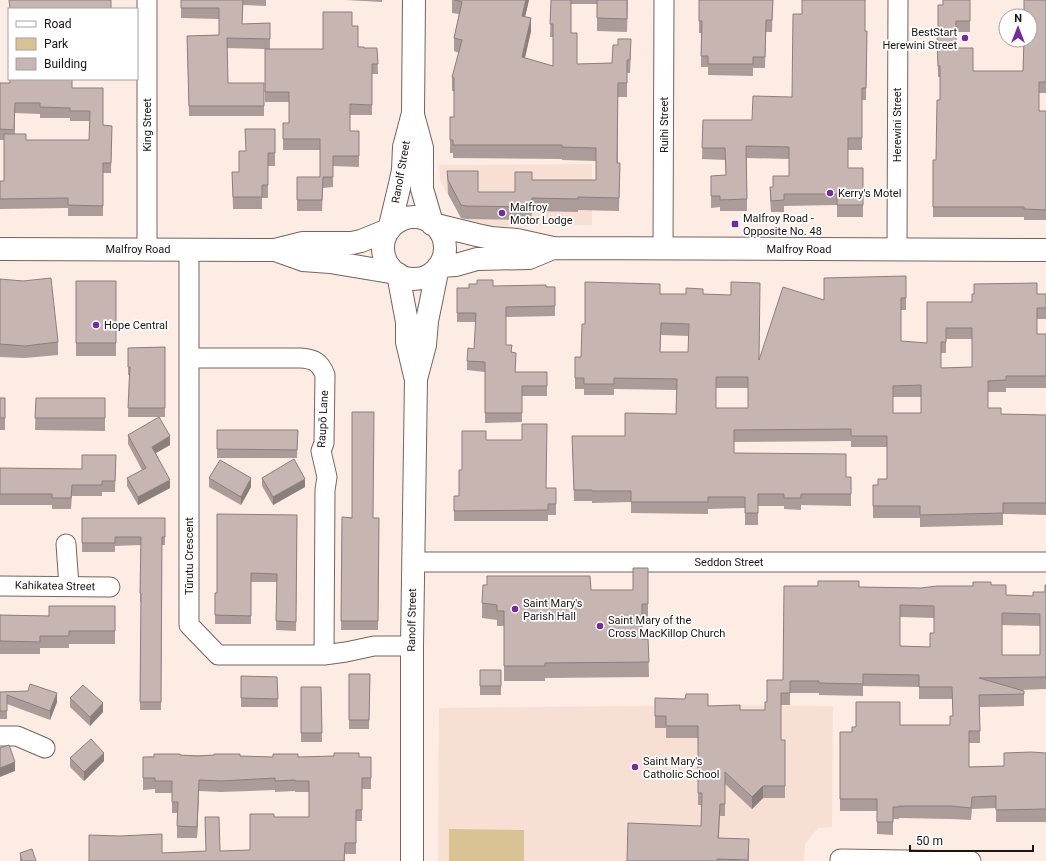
<svg xmlns="http://www.w3.org/2000/svg" width="1046" height="861" font-family="Roboto,sans-serif">
<rect width="100%" height="100%" fill="#fdece4"/>
<path fill="#f8dfd3" d="M592,164V225L486,227L461,218L440,180L439,165Z
M716,705L833,706L832,827L818,828L805,844L804,861H438L439,708Z"/>
<path fill="#d9c293" d="M449,829L524,830V861H449Z"/>
<g fill="none" stroke-linecap="round" stroke-linejoin="round">
<defs>
<path id="street" d="M147,249V0
M189,249V625L218,655H324L346,652L374,646H412
M663,249L664,0
M897,250L898,0
M189,358H301C314,359 320,362 325,375L324,443L321,451L327,477L325,490L324,655
M66,544L69,586
M413,562H1046
M0,586L110,587
M0,736H17L45,748
M840,859L971,861"/>
<path id="secondary" d="M413,115L422,148V189L432,223
M383 248a31 31 0 1 1 62 0a31 31 0 1 1-62 0Z
M432,224L477,235L491,238L517,240L553,248L1046,250
M389,230L400,184L403,170L404,147L413,113L414,0
M0,249L275,250L303,243H352L361,241L388,230
M275,250L303,260L330,262L396,273
M439,266L456,265L477,259L529,258L553,248
M398,274L407,322V342L415,376
M412,861V646L416,379L425,345L427,321L438,267"/>
</defs>
<use href="#street" stroke="#73655e" stroke-width="21"/>
<use href="#secondary" stroke="#73655e" stroke-width="24"/>
<use href="#street" stroke="#fff" stroke-width="19"/>
<use href="#secondary" stroke="#fff" stroke-width="22"/>
</g>
<path fill="#ab9c99" fill-rule="evenodd" d="M181,0H266V6L243,5L242,24L270,23V49H323L352,26L358,47L364,48H377L378,74H372V115H350V131H359V167L333,166V187L323,188L322,211H297V177H320V150H283V123H289V102H265V49L227,48L228,83H264V116H189L187,36L219,35V19L181,18Z
M345,0H382V2Z
M452,0H529L525,17L531,31L525,58L553,66V37H550L551,0H628L627,32L597,31V4H571V33L577,64L612,63L631,52L630,73H627V97H618V163H620L619,211L578,210V212L532,211L531,220L466,219L461,218L448,194L447,171L478,192H515L532,180H596V161L562,160V159L453,158V153H450V117H454V91H452V77L459,53L454,51V38L459,14L452,13Z
M699,0H773L772,32H766L765,68H753V76L708,75V67H701V33H699Z
M970,0V32H956V48L973,71H1023L1024,14L1046,0V93H1039V111H1046V220H1024V217H933V160H936L940,100V77H938L937,31H938L943,5Z
M802,14L865,31H867L866,100H862V150H848V168H863V217H837V205L784,206V212H771L770,198V187H773L789,176V159L747,158V211H720V207L711,208V176L726,175L725,160L702,159L703,120H752L792,97Z
M0,83H10L72,88L103,125L112,126L111,173H103V216H68V208L0,209V181H4V140H0ZM15,113L40,114V118H70V121H90L89,140H26L15,134Z
M275,129V166H268V198H262V209H233L232,172H239L246,151Z
M906,276V310H901V341L927,343L972,302L1037,294H1046V319H1037V334H1046V388H1006V392H988V408L1001,414L1046,415V515L1003,514V525L920,527V518H873V485H878L887,479V447H851V441L734,442V453L846,477H851V506L801,505V510L784,509V506H758V525H745V508L708,509V514L631,513V502L592,503V501H574L572,436H625L676,414L677,390L614,389V395H584V389H575V357H581L585,324L660,294H703L760,359L824,300ZM661,335L689,336L688,352H660ZM946,339H972V367L941,368V353H946ZM716,388H748V408H716ZM893,397H921V413H893Z
M0,279L58,342V355L25,358L0,357Z
M76,281H116V356H76Z
M477,284L493,286L555,287V316L506,317V345L512,352L516,362L515,372H547V396H522V422L485,423V372L467,370V361L474,349L476,322H457V288H469Z
M165,347V417H128L129,375H128V348Z
M0,398H5V430H0Z
M36,398H105V431L35,430Z
M217,430H298L297,458H217Z
M128,435L170,445L156,453L170,488L138,505L127,486V478L142,470L128,444Z
M486,440L547,488H556V515H548V521H454V496H459Z
M116,455L115,492H102V496H72L71,509H52V505H0V468L82,469Z
M209,478L251,487L241,505L209,487Z
M262,478L305,487L273,505L262,486Z
M297,515L296,631L276,630L277,582H251V624H215V593H217Z
M342,517L379,518L378,630H341Z
M82,518H165V545H162L161,710H140L141,602H140V593L141,545L115,546V552H82Z
M648,568V619H642V639H648L649,677L545,678V681H504V626H497V620L482,618V603L487,585V576L591,590H633Z
M991,585L1006,595L1033,596L1045,592L1046,585V689L1019,690L1024,691V706L980,707V743H969V767L1004,766L1046,753V822H996V808L972,809L971,820L951,819L899,818V819H893V835L877,834V811H840V732H852L900,725H950L953,716L952,699H919V687L863,686V696L819,695V693H790V705H781V740H785V798H763L752,809L725,784V816H720L719,838L749,851V861H627L701,826L702,805H698V738H666V728H655V716L708,706L740,710H765L767,702L783,680L859,587L921,588L973,586ZM900,617L934,618V633L930,647L900,646ZM1002,625L1040,626V655H1002Z
M115,606V644H69V648H40V654H0V615L49,616Z
M480,670H501V695H480Z
M349,674H370L369,729H349Z
M241,676L277,677L278,707H241Z
M301,687H321L322,742H301Z
M0,692L57,702L50,720L7,704V719H0Z
M70,698L103,712L90,726L70,707Z
M180,755L273,757H371V789H362V821H356V854H345V861H89L162,853L220,851L250,850L274,817H309V792H295V791L275,792V790L221,792L199,791L197,838H177V813H172V793H155V789L143,790V757Z
M70,758L104,761L84,781L70,767Z
M20,853L36,861H20Z"/>
<path fill="#8b7f7d" d="M526,0H529L522,29V16Z
M531,18V31L522,70V57Z
M170,436V445L152,455V447Z
M251,478V487L241,505V497Z
M305,479V487L273,505V497Z
M170,480V488L138,505V497Z
M57,693V702L50,720V711Z
M103,703V712L90,726V717Z
M104,753V761L84,781V772Z
M15,762V771L0,777V768Z
M199,780V791L197,838V827Z
M763,786V798L752,809V797Z"/>
<path fill="#c7b5b2" stroke="#8b7f7d" fill-rule="evenodd" d="M9,0H111V9H10Z
M181,0H243L242,24L270,23V39L227,38L228,83H264V106H189L187,36L219,35V8H181Z
M455,0H526L522,16L531,18L522,57L553,66V24H550L551,0H571V33H577V64L612,63L613,45H618V39H631L630,60H627V83H618L617,163H620L619,198L578,197V199L532,198L531,207L466,206L461,205L448,180L447,171H478V192H515V172H532V180H596V148L562,147V145H453V140H450V117H454V78L452,77L462,40L454,38L462,2Z
M597,0H627V19L597,18Z
M699,0H773L772,20H766L765,57H753V64H708V56H701L702,21H699Z
M802,0H865V31H867L866,88H862V138H848V168H863V205H837V194H784V200L771,201L770,187H773V176H789V147L746,146L747,199L720,200V196H711V176L726,175L725,148H702L703,120H752L753,96L792,97L793,14H802Z
M943,0H970V21H956V48H973V71H1023L1024,40H1030V16H1012V14H1024V0H1046V82H1039V111H1046V210L1024,209V207H933V160H936L937,100H940V66H938L937,31H938V5H943Z
M323,12H352V26H358V47H364V48H377L378,64H372V105L350,104V131H359V156H333V177H323L322,200H297V177H320V139H283V123H289V92H265V49H323Z
M10,79H72V88H103V125L112,126L111,163H103V206L68,205V198L0,199V181H4V134H26V140H89L90,111H70V108L40,107V103H15L14,130L0,129V83H10Z
M245,129H275V153H268V185H262V197H233L232,172H239V151H246Z
M906,276V298H901V341L927,343V302H972V294H974V284L1037,283V294H1046V308H1037V334H1046V376H1006V380L988,381V408H1001V414L1046,415V503H1003V513L920,515V506H873V485H878V479H887V436H851V429L734,430V453L846,454V477H851V494H801V498H784V494H758V513H745V497H708V502H631V491H592V490H574L572,436H625V413L676,414L677,379L614,378V384H584V378H575V357H581L582,324H585V282L660,284V294H686V288L703,289V294L731,295V282L760,283L759,360L783,287L824,300V278ZM661,323L689,324L688,352H660ZM946,328H972V367L941,368V342H946ZM716,377H748V408H716ZM921,385V413H893V386Z
M51,278L58,342L25,346L0,344V279L23,281Z
M477,280H493V286L546,285V287H555V306L506,307V345H512L511,352L516,353L515,372H547V386H522V413H485V362L467,361L468,348L474,349L476,313H457V288H469V284H477Z
M76,281H116V343H76Z
M165,347V408H128L130,367H128V348Z
M0,398H5V418H0Z
M36,398H105V418H35Z
M352,412H374L373,518H379L378,621H341L342,517L352,518Z
M159,417L170,436L152,447L170,480L138,497L127,478L146,468L128,435Z
M522,424H547L546,488H556V504H548V510L454,511V496H459V470H462V431H486V440H522Z
M217,430H298L297,450L217,449Z
M82,455H116L115,481H102V485H72L71,498H52V494H0V468L82,469Z
M294,459L305,479L273,497L262,478Z
M220,460L251,478L241,497L209,478Z
M217,514L297,515L296,622L276,621L277,574L251,573V616L215,615V593H217Z
M82,518H165V537H162L161,702H140L141,593H140L141,537H115V543H82Z
M633,568H648V604H642V639H648L649,662L545,663V666H504V611H497V605L482,603L483,585H487V576H590L591,590H633Z
M818,581H859V587L921,588L937,586H973V582H991V585H1006V595L1033,596V592H1045V585H1046V677L979,678L1024,691V694L979,695L980,731H969V767L1004,766V753L1031,752L1046,753V809L996,810V796L972,797L971,808L951,806H899V807H893V822H877V799H840V732H852V727H856V702H900V725H950V716H953L952,687H919V675L863,674V684L819,683V681H790V693H781V740H785V786H763L752,797L725,772V804H720L718,838L749,839L748,860L717,859V861H627L628,823L701,826L702,793H698V726H666V716H655V698L685,699L686,694H708V706L740,705V710H765V702H767V680H783L784,586H818ZM900,605L934,606V633H930V647L900,646ZM1002,613L1040,614V655H1002Z
M49,606H115V631H69V636H40V642L0,641V615L49,616Z
M480,670H501V686H480Z
M349,674H370L369,720H349Z
M241,676L277,677L278,699L241,698Z
M30,684L57,693L50,711L7,695V711H0V692L28,691Z
M83,685L103,703L90,717L70,698Z
M301,687H321L322,733H301Z
M91,739L104,753L84,772L70,758Z
M9,745L15,762L0,768V748Z
M334,753H359V757H371V778H362V810H356V843H345L344,861H89V835L120,836L162,834V853L206,851L205,817H219L220,851L250,850V814H274V817H309V781H295V780L275,781V778L221,781L199,780L197,827L177,826L178,802H172V781H155V778H143V757H154V754H180V755L197,756L214,755V754H240V756L273,757V754H298V757L334,756Z
M32,849L36,861H22L20,853Z"/>
<g fill="#752a9d" stroke="#fff" stroke-width="1.5">
<circle cx="965" cy="38" r="4"/>
<circle cx="830" cy="193" r="4"/>
<circle cx="502" cy="213" r="4"/>
<rect x="731" y="220" width="8" height="8" rx="2"/>
<circle cx="96" cy="325" r="4"/>
<circle cx="515" cy="609" r="4"/>
<circle cx="600" cy="626" r="4"/>
<circle cx="635" cy="767" r="4"/>
</g>
<g text-anchor="middle" dominant-baseline="central" stroke-width="3.5" stroke-linejoin="round" paint-order="stroke">
<g font-size="11" fill="#1b1513" stroke="#fff" text-anchor="start">
<text x="957" y="32" text-anchor="end">BestStart<tspan x="957" dy="13">Herewini Street</tspan></text>
<text x="838" y="193">Kerry's Motel</text>
<text x="510" y="207">Malfroy<tspan x="510" dy="13">Motor Lodge</tspan></text>
<text x="743" y="218">Malfroy Road -<tspan x="743" dy="13">Opposite No. 48</tspan></text>
<text x="104" y="325">Hope Central</text>
<text x="523" y="603">Saint Mary's<tspan x="523" dy="13">Parish Hall</tspan></text>
<text x="608" y="620">Saint Mary of the<tspan x="608" dy="13">Cross MacKillop Church</tspan></text>
<text x="643" y="761">Saint Mary's<tspan x="643" dy="13">Catholic School</tspan></text>
</g>
<g font-size="11" fill="#1b1513" stroke="#fff">
<text transform="translate(147 125) rotate(-90)">King Street</text>
<text transform="translate(664 125) rotate(-90)">Ruihi Street</text>
<text transform="translate(897 125) rotate(-90)">Herewini Street</text>
<text transform="translate(401 172) rotate(-80)">Ranolf Street</text>
<text x="138" y="249">Malfroy Road</text>
<text x="799" y="249">Malfroy Road</text>
<text transform="translate(323 419) rotate(-87)">Raupō Lane</text>
<text transform="translate(189 556) rotate(-90)">Tūrutu Crescent</text>
<text x="729" y="562">Seddon Street</text>
<text transform="translate(55 586) rotate(1)">Kahikatea Street</text>
<text transform="translate(412 620) rotate(-89)">Ranolf Street</text>
</g>
</g>
<rect x="8" y="8" width="130" height="72" fill="#ffffff" stroke="#a4a1a1"/>
<rect x="16" y="21" width="20" height="6" fill="#ffffff" stroke="#a4a1a1"/>
<text x="44" y="28" font-size="12" fill="#1b1513">Road</text>
<rect x="16" y="38" width="20" height="12" fill="#d9c293" stroke="#a4a1a1"/>
<text x="44" y="48" font-size="12" fill="#1b1513">Park</text>
<rect x="16" y="58" width="20" height="12" fill="#c7b5b2" stroke="#a4a1a1"/>
<text x="44" y="68" font-size="12" fill="#1b1513">Building</text>
<g transform="translate(1018 28)"><circle r="19" fill="#ffffff" stroke="#a4a1a1"/>
<path d="M0-3L7 15L0 10L-7 15Z" fill="#752a9d"/>
<text y="-6" font-size="11" font-weight="bold" text-anchor="middle" fill="#1b1513">N</text>
</g>
<path d="M910 845v6h123v-6" fill="none" stroke="#1b1513" stroke-width="2"/>
<text x="916" y="845" font-size="12" fill="#1b1513" stroke="#ffffff" stroke-width="3" paint-order="stroke">50 m</text>
</svg>
